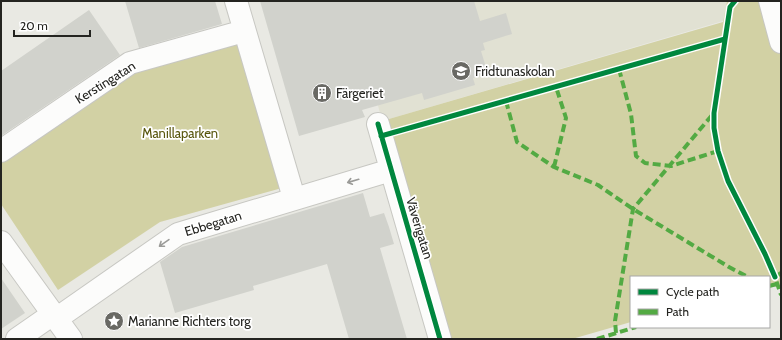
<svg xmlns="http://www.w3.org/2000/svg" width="782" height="340" font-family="Cabin,sans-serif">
<rect width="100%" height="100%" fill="#e9e9e3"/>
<path fill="#e1e1d3" d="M351,1H727L723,21L382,121Z"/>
<path fill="#d2d1a4" d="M727,1H781V287L769,286V277H631V322L572,339H449L382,121L723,22Z
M235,33L282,188L160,222L58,290L1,204V152L130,63Z"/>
<path fill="#d1d2cc" d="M125,1H215L222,24L139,48Z
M260,1H474L480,21L506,13L512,34L483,43L485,50L481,51L488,74L473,78L475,85L424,100L422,93L362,110L365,117L299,136Z
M89,10L120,55L1,136V71Z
M363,193L370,217L384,213L389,227L394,244L380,248L407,339H349L327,264L253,286L254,290L175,313L160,262L182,247Z
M1,278L25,313L1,329Z"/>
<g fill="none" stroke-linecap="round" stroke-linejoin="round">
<defs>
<path id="minor" d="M236,1L294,198
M770,1L781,42
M378,124L440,339
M1,151L130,63L244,31
M1,242L71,339
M56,319L178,234L391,170
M17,339L53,314"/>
</defs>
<use href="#minor" stroke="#c7c7c2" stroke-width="24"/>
<use href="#minor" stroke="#fcfcfb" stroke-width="22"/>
<path stroke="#53aa43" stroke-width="4" stroke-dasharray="8 4" stroke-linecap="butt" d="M619,69L631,114L636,156L645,163L671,166L718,151
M506,101L517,142L554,167L598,185L633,209L729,267L748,277
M554,167L566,118L556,87
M781,273L775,277L781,295
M769,286L777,284
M616,333L615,321L633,209L713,114
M597,339L636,327"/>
<defs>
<path id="cycleway" d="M735,1L730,7L714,113V128L718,151L728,181L765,254L775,277
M378,124L440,339
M381,136L725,39"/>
</defs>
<use href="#cycleway" stroke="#fff" stroke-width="8"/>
<use href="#cycleway" stroke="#00873e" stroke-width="5"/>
</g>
<defs><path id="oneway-shaft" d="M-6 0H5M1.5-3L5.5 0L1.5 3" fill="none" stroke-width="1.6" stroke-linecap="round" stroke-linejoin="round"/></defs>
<g stroke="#9b9b98">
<use href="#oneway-shaft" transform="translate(353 181) rotate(164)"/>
<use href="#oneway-shaft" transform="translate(164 243) rotate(145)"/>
</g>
<defs>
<symbol id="school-disc" viewBox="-11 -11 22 22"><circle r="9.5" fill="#696964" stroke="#fff"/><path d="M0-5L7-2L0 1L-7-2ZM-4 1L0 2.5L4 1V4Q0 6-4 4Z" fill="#fff"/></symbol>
<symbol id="building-disc" viewBox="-11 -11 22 22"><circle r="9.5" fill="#696964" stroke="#fff"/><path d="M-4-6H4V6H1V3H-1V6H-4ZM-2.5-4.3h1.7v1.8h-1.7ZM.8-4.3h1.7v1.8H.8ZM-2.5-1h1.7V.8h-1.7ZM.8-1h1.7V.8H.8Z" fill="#fff"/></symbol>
<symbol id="sight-disc" viewBox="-11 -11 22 22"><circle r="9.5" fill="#696964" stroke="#fff"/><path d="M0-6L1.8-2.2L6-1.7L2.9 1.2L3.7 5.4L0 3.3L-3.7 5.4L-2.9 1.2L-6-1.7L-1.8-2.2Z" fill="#fff"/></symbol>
</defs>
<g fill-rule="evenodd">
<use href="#school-disc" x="450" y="60" width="22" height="22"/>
<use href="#building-disc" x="311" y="82" width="22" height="22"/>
<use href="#sight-disc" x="103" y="310" width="22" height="22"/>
</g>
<g text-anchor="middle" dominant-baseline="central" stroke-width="3.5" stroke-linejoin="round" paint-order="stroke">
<g font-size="13" fill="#242420" stroke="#fff" text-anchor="start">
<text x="475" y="71">Fridtunaskolan</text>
<text x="336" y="93">Färgeriet</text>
<text x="128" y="321">Marianne Richters torg</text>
</g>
<g font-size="13" fill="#242420" stroke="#fff">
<text transform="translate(105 82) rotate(-32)">Kerstingatan</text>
<text transform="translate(213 223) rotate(-17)">Ebbegatan</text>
<text transform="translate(420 228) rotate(73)">Väverigatan</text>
</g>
<g font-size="13" fill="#58560d" stroke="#fff">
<text x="180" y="133">Manillaparken</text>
</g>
</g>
<rect width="782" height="340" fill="none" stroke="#242420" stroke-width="4"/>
<rect x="630" y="276" width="140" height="52" fill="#ffffff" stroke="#a7a7a6"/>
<rect x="638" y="289" width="20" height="6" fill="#00873e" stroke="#a7a7a6"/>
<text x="666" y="296" font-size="12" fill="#242420">Cycle path</text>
<rect x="638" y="309" width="20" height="6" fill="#53aa43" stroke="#a7a7a6"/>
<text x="666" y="316" font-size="12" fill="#242420">Path</text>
<path d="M14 30v6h76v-6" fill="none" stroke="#242420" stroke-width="2"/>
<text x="20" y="30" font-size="12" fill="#242420" stroke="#ffffff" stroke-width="3" paint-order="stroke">20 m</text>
</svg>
